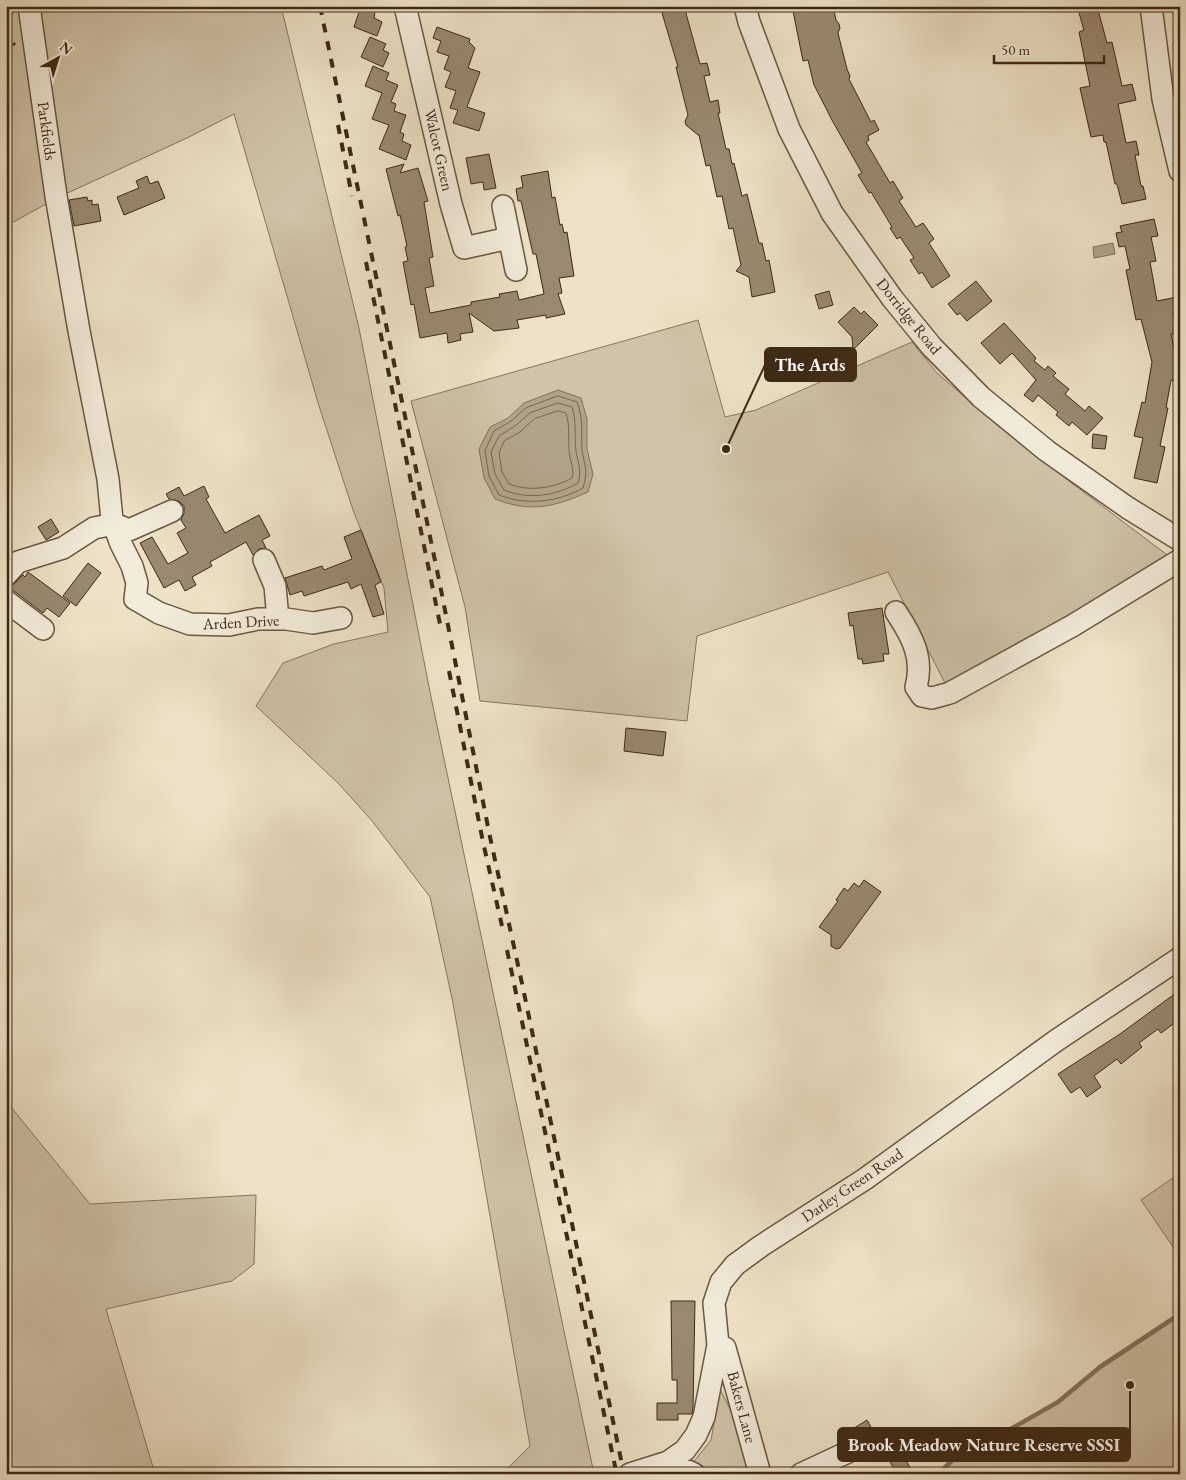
<svg xmlns="http://www.w3.org/2000/svg" width="1186" height="1480" font-family="'EB Garamond',serif">
<rect width="100%" height="100%" fill="#ede2c7"/>
<filter id="stains"><feTurbulence type="fractalNoise" baseFrequency=".004" numOctaves="4"/><feColorMatrix values="0 0 0 0 .2 0 0 0 0 .09 0 0 0 0 .02 0 0 0 .5 -.17"/></filter>
<radialGradient id="worn" r=".72"><stop offset=".6" stop-color="#630" stop-opacity="0"/><stop offset="1" stop-color="#630" stop-opacity=".3"/></radialGradient>
<path fill="#cfc3a9" stroke="#86765f" d="M6,6H281L359,328L430,692L594,1474H509L506,1470L530,1446L453,1003L430,897L373,822L339,784L256,706L283,663L334,644L388,632L384,588L353,510L319,406L234,114L187,138L59,197L6,226Z
M698,320L725,417L756,410L912,342L937,373L988,417L1069,481L1174,560L946,685L888,572L697,636L687,721L480,701L465,607L411,401Z
M6,1101L90,1204L256,1195L254,1264L232,1281L106,1309L155,1474H6Z
M1180,1173V1257L1141,1200Z
M1180,1314V1473L938,1474L960,1453L995,1438L1058,1402L1101,1367Z
M720,1389L735,1419L758,1474H684L711,1440Z"/>
<path fill="#b1a38a" stroke="#83725b" d="M1113,243L1115,254L1094,258L1093,247Z
M558,390L581,398L587,419V449L593,474L588,492C554,507 531,513 495,499L484,478L479,449L490,427L508,418L524,403Z"/>
<g fill="none" stroke-linecap="round" stroke-linejoin="round">
<path stroke="#776650" stroke-width="1" d="M558,396L577,402C584,421 581,431 582,449C584,467 589,468 583,488C558,502 527,506 499,495L489,476L485,451L494,431L511,421L526,408Z
M558,403L572,407C577,422 574,436 576,451C578,463 582,471 578,483C556,496 528,500 504,490L495,474L491,452L499,436L515,426L530,413Z
M558,411L566,413C570,425 568,437 569,450C569,459 575,469 572,478C554,488 529,492 509,484L502,472L499,453L504,441L520,432L534,419Z"/>
<path stroke="#83725b" stroke-width="4.5" d="M938,1474L960,1453L995,1438L1058,1402L1100,1367L1180,1314"/>
</g>
<path fill="#998972" stroke="#3d2915" d="M361,6H376L374,18L382,22L377,36L354,27Z
M660,6H684L700,64L707,63L710,75L704,76L710,102L718,100L720,113H718L726,149H729L732,164L734,163L742,196L747,194L759,243H762L766,261L769,260L775,292L752,297L749,277L736,271L741,265L733,228L729,229L722,196L717,197L710,165L706,166L699,135H698L686,125L685,121L688,115L676,67H678Z
M792,6H833L836,20L839,24L840,28L838,33L847,69L850,76L849,79L871,122L874,120L879,130L868,136L869,140L866,142L890,183L893,181L903,198L899,201L916,227L923,223L934,239L929,243L950,276L932,288L922,272L919,274L910,260L914,258L900,237L897,239L890,228L892,227L871,192L869,193L858,175L862,173L833,122L814,85L808,60L803,61Z
M1077,6H1097L1107,43L1112,42L1122,86L1132,84L1136,100L1118,104L1126,143L1136,141L1139,155H1135L1141,186H1143L1146,199L1122,204L1117,184H1115L1106,142H1104L1103,135L1091,137L1080,88L1090,86L1079,32L1084,30Z
M437,27L470,39L469,42L475,48L468,68L480,72L467,107L485,113L479,131L453,123L458,110L450,108L456,91L445,87L451,72L444,69L449,56L437,52L441,41L433,38Z
M370,37L386,44L383,50L389,53L383,67L361,57Z
M373,66L389,73L386,80L398,85L391,102L396,104L394,111L406,115L400,132L404,134L402,141L411,145L406,160L379,149L389,125L372,119L382,93L365,86Z
M489,154L496,188L484,190L483,182L471,184L466,158Z
M404,164L400,173L418,168L428,201L424,202L433,257L429,258L434,286L425,288L430,313L471,305V302L500,297L499,294L517,291L519,300L544,294L536,254H533L521,201H518L516,189L523,187L521,176L548,171L552,198L555,197L560,225L562,224L564,233L567,232L574,276L559,278L562,293L558,294L565,314L546,318V315L517,320L519,328L494,331L469,313L473,332L460,334L461,340L448,343L447,333L420,338L414,304L411,305L403,262L408,261L405,247L407,246L400,215L398,216L386,169Z
M147,176L150,184L158,181L165,198L124,215L117,197L139,188L136,181Z
M87,197L88,201L92,200V205L98,204L101,221L74,226L69,200Z
M1154,219L1158,236L1151,237L1156,261L1150,262L1157,301L1177,297L1179,311L1173,312L1178,333L1171,334L1177,363L1174,381L1171,380L1166,408H1168L1160,446L1165,447L1157,483L1134,478L1143,438L1134,436L1142,402L1145,403L1152,362L1141,319L1136,320L1126,270L1130,269L1125,246L1119,247L1116,233L1122,232L1120,226Z
M976,281L992,301L967,321L960,313L957,315L948,304Z
M829,291L833,305L819,309L815,295Z
M854,307L861,314L864,311L878,325L853,350L852,337L838,322Z
M1004,323L1036,358L1034,361L1045,370L1048,366L1056,373L1053,376L1069,389L1065,394L1085,411L1089,406L1103,418L1087,435L1072,422L1069,426L1056,415L1058,412L1038,395L1033,402L1024,395L1036,380L1012,353L1000,364L981,343Z
M1093,434L1107,436L1105,449L1092,448Z
M204,486L209,497L206,499L225,533L259,515L270,536L262,540L266,548L259,549L253,555L246,542L210,562L212,566L192,577L196,585L185,591L179,580L164,588L140,543L152,537L168,564L188,553L177,533L186,528L181,520L184,513V506L179,501L169,499L166,494L179,487L184,496Z
M51,519L59,532L46,540L38,527Z
M361,530L381,582L375,585L384,614L373,617L361,584L351,589L348,582L304,596L302,591L290,595L285,578L322,566L324,570L352,559L344,537Z
M88,563L101,573L76,606L63,596Z
M28,572L70,603L59,617L47,608L43,613L14,591L7,589L15,583L23,575L25,577Z
M882,608L889,654H883L884,661L863,664L862,659H858L853,625L850,626L848,613Z
M626,728L666,732L663,756L624,751Z
M864,880L881,892L840,948L836,949L831,946V935L819,927L838,901L836,900L844,888L848,891L854,883L859,887Z
M1180,990V1019L1161,1033L1158,1029L1139,1043L1142,1047L1121,1064L1117,1059L1094,1076L1101,1087L1087,1097L1080,1087L1071,1093L1058,1074L1120,1034Z
M671,1301H695L693,1408L692,1414H678V1420H657V1403H677V1380H672Z
M867,1420L875,1434L886,1427L914,1474H897L880,1445L866,1454L851,1430Z"/>
<g fill="none" stroke-linecap="round" stroke-linejoin="round">
<defs>
<path id="minor" d="M29,6L56,196L79,331L108,479L112,520L121,544L132,566L137,583L135,599L159,613L190,624L229,625L258,619H286L313,623L341,618
M405,6L451,204L464,248L509,238
M745,6L749,22L789,129L832,213L892,298L932,347L981,397L1047,451L1128,508L1180,540
M1151,6L1163,99L1180,171
M503,206L516,270
M264,560L275,586L278,619
M6,575L18,562L63,548L94,528L114,524L129,530L172,511
M6,601L43,629
M896,612C912,636 924,658 916,687L922,696L932,698L950,693L1072,626L1180,560
M718,1345L725,1348L760,1474
M668,1462L694,1474
M630,1474L668,1462L685,1450L696,1435L704,1417L718,1345L714,1303L721,1282L735,1265L761,1246L865,1179L1057,1040L1180,958
M801,1474L848,1452"/>
</defs>
<use href="#minor" stroke="#695742" stroke-width="24"/>
<path stroke="#3d2915" stroke-width="2.5" stroke-dasharray="4 2.5" stroke-linecap="butt" d="M6,48L16,43"/>
<use href="#minor" stroke="#f3ecdb" stroke-width="21"/>
<path stroke="#3d2915" stroke-width="4" stroke-dasharray="9 9" stroke-linecap="butt" d="M320,6L439,580L490,837L523,988L624,1474
M338,125L352,196
M366,262L440,624
M449,671L483,842L502,926
M507,950L616,1471"/>
</g>
<g text-anchor="middle" dominant-baseline="central" stroke-width="4" stroke-linejoin="round" paint-order="stroke">
<g font-size="16" fill="#3d2915" stroke="#f3ecdb">
<text transform="translate(47 131) rotate(82)">Parkfields</text>
<text transform="translate(439 150) rotate(77)">Walcot Green</text>
<text transform="translate(909 316) rotate(51)">Dorridge Road</text>
<text transform="translate(241 622) rotate(-3)">Arden Drive</text>
<text transform="translate(852 1185) rotate(-34)">Darley Green Road</text>
<text transform="translate(742 1407) rotate(75)">Bakers Lane</text>
</g>
</g>
<path fill="none" stroke="#3d2915" stroke-width="2" d="M726 449L765 365M1130 1385L1130 1445"/>
<g fill="#3d2915" stroke="#f3ecdb" stroke-width="2">
<circle cx="726" cy="449" r="5"/>
<circle cx="1130" cy="1385" r="5"/>
</g>
<g fill="#3d2915" stroke="#3d2915" stroke-width="2">
<rect x="765" y="348" width="91" height="33" rx="5"/>
<rect x="838" y="1428" width="292" height="33" rx="5"/>
</g>
<g font-size="18" text-anchor="middle" font-weight="bold" fill="#fff">
<text x="810" y="371">The Ards</text>
<text x="984" y="1451">Brook Meadow Nature Reserve SSSI</text>
</g>
<rect width="1186" height="1480" fill="none" stroke="#ede2c7" stroke-width="25"/>
<rect x="8" y="8" width="1171" height="1465" fill="none" stroke="#3d2915" stroke-width="2.5"/>
<rect x="12" y="12" width="1161" height="1455" fill="none" stroke="#3d2915"/>
<g transform="translate(58 58) rotate(39)" stroke="#f3ecdb" stroke-width="4" paint-order="stroke">
<path d="M0-4L9 19L0 12L-9 19Z" fill="#3d2915"/>
<text y="-8" font-size="14" font-weight="bold" text-anchor="middle" fill="#3d2915">N</text>
</g>
<path d="M994 55v8h110v-8" fill="none" stroke="#3d2915" stroke-width="2.5"/>
<text x="1001" y="55" font-size="15" fill="#3d2915" stroke="#f3ecdb" stroke-width="4" paint-order="stroke">50 m</text>
<rect width="100%" height="100%" filter="url(#stains)"/>
<rect width="100%" height="100%" fill="url(#worn)"/>
</svg>
